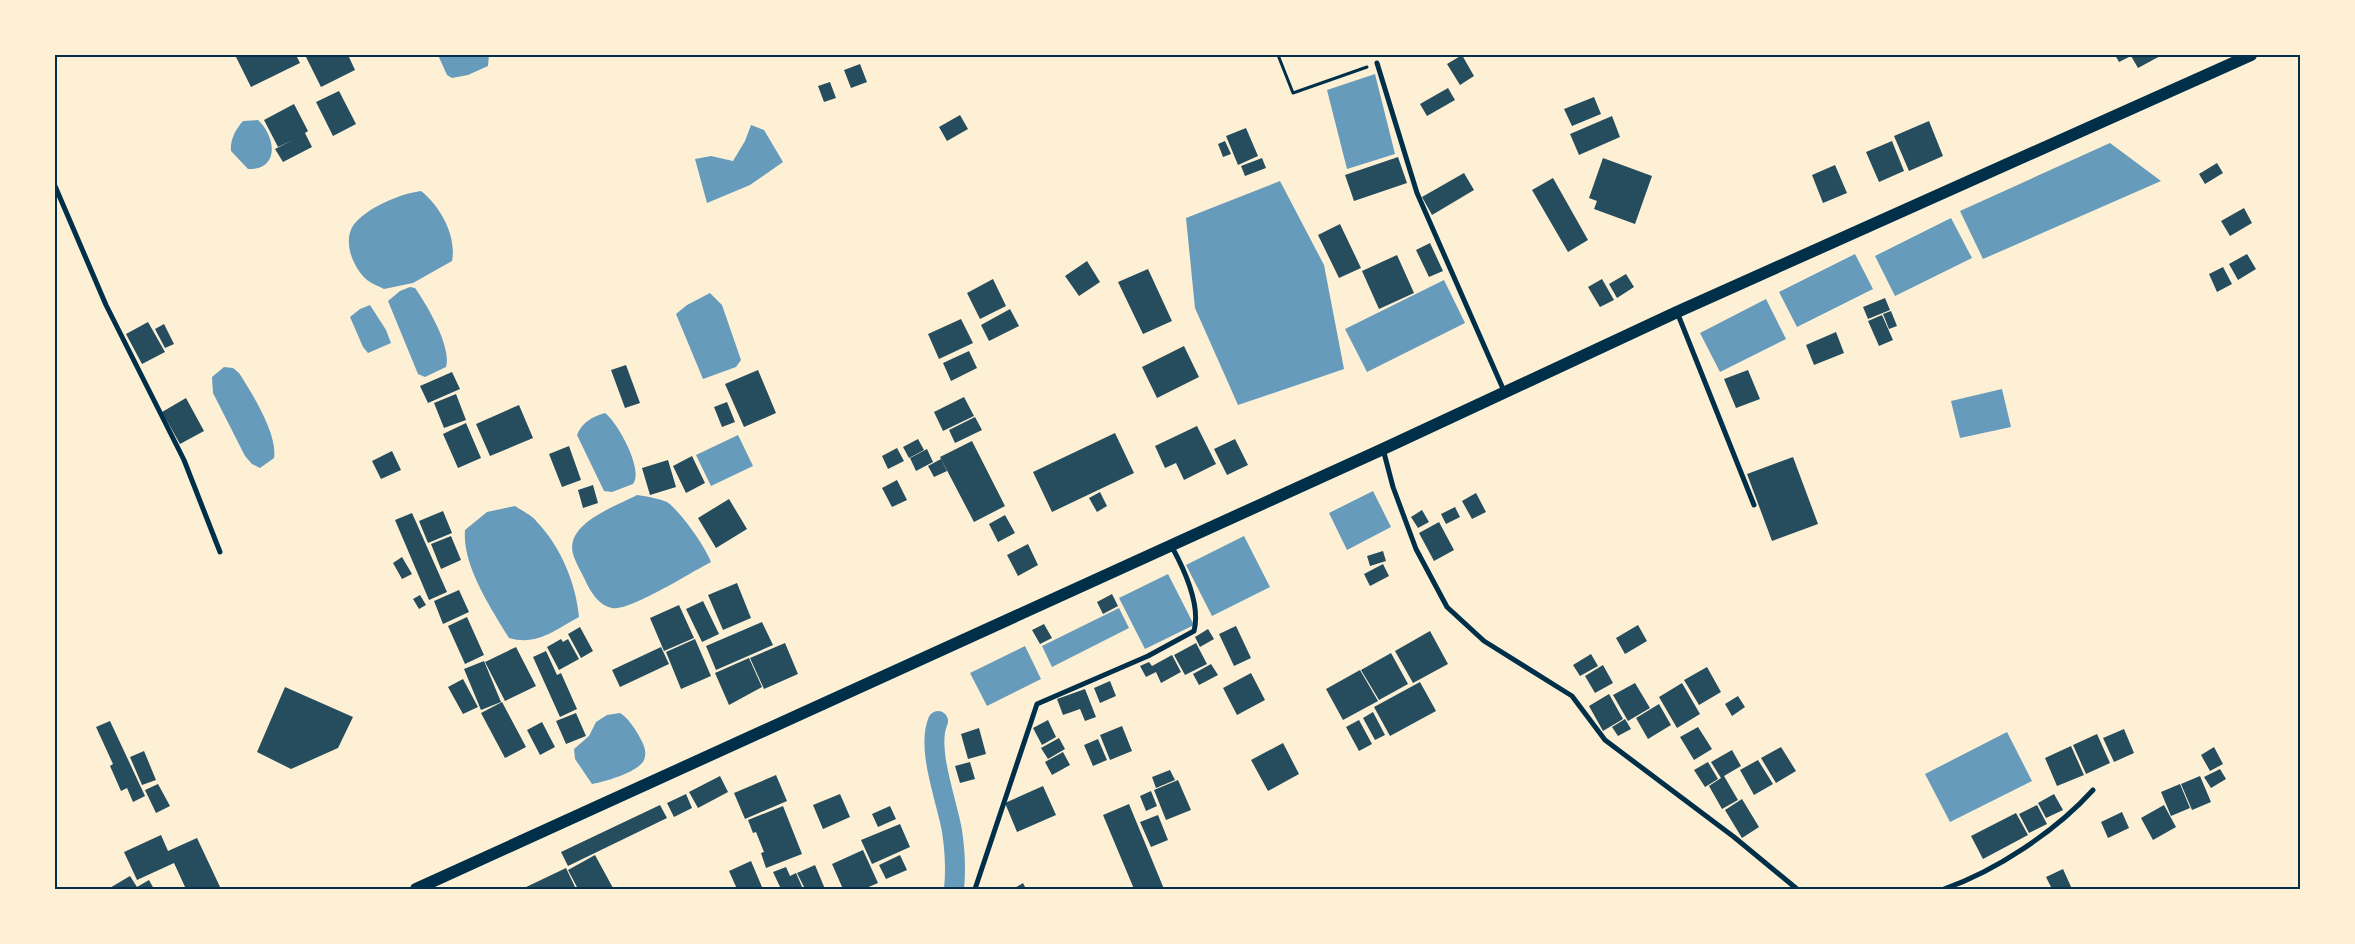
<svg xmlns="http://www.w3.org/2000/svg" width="2355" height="944" font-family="Quicksand,sans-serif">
<rect width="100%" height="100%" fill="#fdf0d5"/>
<path fill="#669bbc" d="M438,55H489L488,66L468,75L452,78L447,75Z
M1375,74L1395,154L1347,169L1327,90Z
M258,120C275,135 281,170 248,169L231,151C230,139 236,129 243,121Z
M751,125L764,130L783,162L750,185L707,203L695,159L711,156L733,161L745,141Z
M2110,143L2161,181L1983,259L1960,211Z
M1280,181L1324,265L1344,369L1238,405L1195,308L1186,218Z
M421,191C440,206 457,236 452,261L413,283L384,289C379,286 372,284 367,280C352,267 341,238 356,222C371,206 400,194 421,191Z
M1951,218L1972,258L1895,296L1875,256Z
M1855,254L1873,289L1797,327L1779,292Z
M1444,280L1465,323L1367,372L1345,329Z
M410,287L415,288C427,305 452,347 446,367L425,377L418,374L388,301L400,291Z
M710,293L722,305L741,360L736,367L703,379L676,314L687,305Z
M1766,299L1786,339L1720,372L1700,333Z
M370,305L386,330L391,343L368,353L363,347L350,317L360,309Z
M224,367L233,368L239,373C252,393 278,435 274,458L260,468L252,464L245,456L213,393L212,377Z
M2002,389L2011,427L1960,438L1951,401Z
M605,413C618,423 644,470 633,484L612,492L604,491L577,435C582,422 592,417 605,413Z
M738,435L753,466L711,486L696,455Z
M1373,491L1391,527L1347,550L1329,513Z
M637,495C644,496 661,499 667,502C680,511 705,546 711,562C693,571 629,612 612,608C600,606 591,593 586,582C582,573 576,564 573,554C565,523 615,507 637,495Z
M515,506C522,511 532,515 537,522C561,547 576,584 579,617C555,630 537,646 509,638C491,608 462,565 465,530L487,512Z
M1244,536L1270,587L1212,616L1186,565Z
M1168,574L1194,625L1145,649L1119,598Z
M1119,608L1129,628L1052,667L1042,646Z
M1025,646L1041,679L987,706L970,673Z
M620,713C628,718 633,726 638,734C642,742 648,750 644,760C639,772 604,782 592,784L575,759L574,749L589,736L596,722L607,715Z
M2007,732L2032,781L1950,822L1925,774Z"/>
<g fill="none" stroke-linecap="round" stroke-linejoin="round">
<path stroke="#669bbc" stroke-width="20" d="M938,721C926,749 947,801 952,831C955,851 956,870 954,889"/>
</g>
<path fill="#264d5e" d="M235,55H296L300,63L251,87Z
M305,55H348L355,70L321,87Z
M1462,55L1474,76L1460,85L1447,64Z
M2115,55H2162L2138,68L2131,56L2119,62Z
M860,64L867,82L851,88L844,70Z
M830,82L836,98L824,102L818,86Z
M1448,88L1455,100L1427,116L1420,104Z
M339,91L356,124L333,136L316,102Z
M1594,97L1601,114L1572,126L1564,109Z
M294,104L308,131L305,133L312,147L283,162L275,149L293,140L278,147L264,120Z
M960,115L968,129L947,141L939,127Z
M1612,116L1620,137L1579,155L1570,134Z
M1929,121L1943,156L1909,171L1894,136Z
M1246,128L1258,156L1238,165L1226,136Z
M1225,141L1231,154L1223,157L1218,144Z
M1892,141L1904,171L1879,182L1866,152Z
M1398,157L1407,183L1354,201L1345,175Z
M1262,158L1266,168L1245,176L1241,166Z
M1603,158L1652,176L1635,224L1594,209L1597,201L1589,198Z
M2217,163L2223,173L2205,184L2199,174Z
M1835,165L1847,193L1823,203L1812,175Z
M1464,173L1474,190L1432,215L1422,197Z
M1553,178L1588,240L1568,252L1532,190Z
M2244,208L2252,223L2230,236L2221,221Z
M1340,224L1361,268L1339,278L1318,235Z
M1430,243L1443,271L1429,277L1416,250Z
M2247,254L2256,269L2238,280L2229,264Z
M1397,255L1414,293L1379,309L1362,271Z
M1087,261L1100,282L1079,296L1065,276Z
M2223,267L2232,284L2217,292L2209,274Z
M1148,269L1172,321L1143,334L1118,282Z
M1626,274L1634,287L1617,298L1609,284Z
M993,279L1006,306L980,319L967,293Z
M1602,279L1614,300L1600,307L1588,287Z
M1885,298L1890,310L1868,319L1863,307Z
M1010,309L1019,326L989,341L981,325Z
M1891,311L1897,326L1889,329L1883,314Z
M1882,315L1893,340L1879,346L1868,321Z
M961,319L973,343L939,359L928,334Z
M148,322L165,352L142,364L126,334Z
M164,324L174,344L165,348L155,329Z
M1836,332L1844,353L1814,365L1806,345Z
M1184,346L1199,377L1157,398L1142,367Z
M969,351L977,368L951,381L943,363Z
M626,365L640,403L625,408L611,370Z
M758,370L776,413L744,427L725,384Z
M1748,370L1760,399L1736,408L1724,379Z
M452,372L460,389L428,403L420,386Z
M456,394L466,420L444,428L434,403Z
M964,397L974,416L943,431L934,412Z
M186,398L204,431L180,444L162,412Z
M727,402L735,422L722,427L714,407Z
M519,405L533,438L490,456L476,424Z
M975,417L982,430L955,443L949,430Z
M466,423L481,458L458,468L443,434Z
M1197,426L1216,464L1184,480L1176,463L1165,468L1155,446Z
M1115,433L1134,473L1052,512L1033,472Z
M918,439L924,450L909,458L903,447Z
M1235,439L1248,465L1227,475L1214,449Z
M972,441L1005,506L974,522L940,457Z
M569,446L581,480L562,487L549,454Z
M897,448L904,461L888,469L882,456Z
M927,449L933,462L916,471L910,458Z
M392,451L401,470L381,479L372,461Z
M692,456L705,483L686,493L673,466Z
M1793,457L1818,524L1772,541L1747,474Z
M941,459L947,471L934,477L928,466Z
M668,460L676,487L650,495L642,468Z
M897,480L907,500L892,507L882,488Z
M593,485L598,503L583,508L578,490Z
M1100,492L1107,506L1097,512L1089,498Z
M1476,493L1486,512L1472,519L1462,501Z
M729,499L747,529L716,548L698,518Z
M1455,507L1460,517L1446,524L1441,514Z
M1422,510L1429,522L1418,528L1411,517Z
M443,511L452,533L428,543L419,521Z
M412,513L447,592L429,600L395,520Z
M1005,515L1015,533L998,542L989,524Z
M1439,522L1454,550L1434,561L1419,533Z
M451,536L461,560L441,569L431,544Z
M1028,544L1038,565L1018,576L1007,555Z
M1383,551L1386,561L1370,566L1367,556Z
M402,557L412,574L402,579L393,563Z
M1383,564L1389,576L1370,586L1364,574Z
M737,583L751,618L723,630L708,595Z
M459,590L469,612L443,624L434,601Z
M1112,594L1118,606L1103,614L1097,602Z
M420,595L426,605L419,609L413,599Z
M703,601L719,634L702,642L686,609Z
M679,605L694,638L664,651L650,618Z
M467,617L484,655L465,664L448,626Z
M762,622L773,645L716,670L706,646Z
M1044,624L1052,638L1040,644L1032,630Z
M1638,625L1647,641L1625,654L1616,638Z
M1236,626L1251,658L1234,666L1219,634Z
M580,627L593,651L581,658L568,634Z
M1208,629L1214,639L1200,647L1195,637Z
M1430,631L1448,664L1413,683L1395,651Z
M561,639L563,642L568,639L579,659L559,670L547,647Z
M695,639L711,676L681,689L666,652Z
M785,643L798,674L764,689L750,658Z
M1196,643L1207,664L1185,675L1174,655Z
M516,647L536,686L505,701L485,662Z
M661,647L669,664L620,687L612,670Z
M546,651L557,675L561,673L577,709L560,717L533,657Z
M1391,653L1408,684L1379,700L1361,670Z
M1591,654L1598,666L1580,676L1573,665Z
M1172,655L1181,672L1161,683L1156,672L1146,677L1140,666L1149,662L1152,666Z
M749,658L762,687L729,705L715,673Z
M484,661L501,702L481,710L464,669Z
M1211,664L1218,675L1199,685L1193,674Z
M1603,665L1613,683L1595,693L1585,676Z
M1707,667L1721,692L1699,705L1684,680Z
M1360,670L1378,701L1343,720L1326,689Z
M1251,673L1265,700L1237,715L1223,688Z
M463,679L478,707L463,714L448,687Z
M1110,681L1116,696L1100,703L1094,688Z
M1420,682L1436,711L1390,736L1374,707Z
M1635,683L1650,708L1628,721L1613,695Z
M1682,683L1700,714L1677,728L1659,697Z
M285,687L353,717L338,748L291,769L257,752Z
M1085,689L1096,717L1085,721L1080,709L1063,715L1057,699Z
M1609,694L1623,719L1603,731L1589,706Z
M1738,696L1745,707L1732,716L1725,704Z
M502,702L526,747L505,758L481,713Z
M1659,704L1671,725L1648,739L1636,718Z
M1373,712L1385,735L1375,740L1363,718Z
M576,713L586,736L566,744L556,721Z
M1625,719L1631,729L1618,736L1612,727Z
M1048,720L1056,737L1042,745L1033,728Z
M1359,720L1372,744L1359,751L1346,727Z
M110,721L145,796L133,802L127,788L121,791L110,766L113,764L96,727Z
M542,722L555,747L540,755L527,730Z
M1122,726L1132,751L1110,760L1100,735Z
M1698,727L1712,749L1694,760L1680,737Z
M979,728L986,754L968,759L961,734Z
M2124,729L2134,753L2114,762L2103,738Z
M2097,734L2110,763L2086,774L2073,745Z
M1059,738L1065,749L1048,759L1041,748Z
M1098,739L1107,760L1093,766L1084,745Z
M1283,743L1299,774L1268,791L1251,760Z
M2071,746L2084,775L2057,786L2045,758Z
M1781,747L1796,771L1776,783L1761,758Z
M2214,747L2223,764L2210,771L2201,755Z
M1732,750L1741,766L1724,776L1738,800L1722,809L1709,786L1721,778L1711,762Z
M144,751L156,780L142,785L130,757Z
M1063,752L1070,765L1052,775L1045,762Z
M1758,760L1773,784L1754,795L1740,770Z
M970,762L975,779L960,783L955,766Z
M1708,762L1718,779L1705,787L1694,770Z
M2220,769L2226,779L2211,788L2204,777Z
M1170,770L1175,780L1156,788L1152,777Z
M776,775L787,801L745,819L734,793Z
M720,776L728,792L698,808L689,792Z
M2200,776L2211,802L2192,810L2181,784Z
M1178,780L1191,810L1166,820L1154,790Z
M158,784L170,806L156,813L145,790Z
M2180,784L2190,808L2171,816L2161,792Z
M1043,786L1056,815L1017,832L1005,803Z
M1151,791L1157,806L1146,811L1140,796Z
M686,794L692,808L674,817L667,803Z
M840,794L850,817L823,829L813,805Z
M2054,794L2063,810L2046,818L2038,803Z
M1742,799L1759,827L1742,838L1725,810Z
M1129,804L1164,889H1134L1103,815Z
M660,805L667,818L568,866L561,852Z
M2037,805L2047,824L2029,833L2019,814Z
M2164,805L2176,827L2153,840L2141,818Z
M783,806L802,854L766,868L761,853L764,852L756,832L753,833L748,820Z
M890,806L896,819L878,827L872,814Z
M2122,812L2129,828L2108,838L2101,822Z
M2016,813L2028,835L1983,859L1971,836Z
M1158,815L1168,840L1151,847L1140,822Z
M900,824L910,847L872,864L861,840Z
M161,835L168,851L197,838L221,889H186L174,863L137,880L124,852Z
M863,850L878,883L864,889H843L832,864Z
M595,855L613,888L578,889L568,870Z
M900,855L907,870L886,879L879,865Z
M751,861L762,887L758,889H737L729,871Z
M815,865L825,889H805L797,873Z
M786,867L790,876L796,873L803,889H781L773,872Z
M566,868L576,889H522Z
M2063,869L2072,889H2052L2046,877Z
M130,876L137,887L149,880L154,889H108Z
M1023,883L1026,889H1013Z"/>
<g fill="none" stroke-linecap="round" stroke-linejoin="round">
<path stroke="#003049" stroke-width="3" d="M1278,55L1293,93L1367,67"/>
<path stroke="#003049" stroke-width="5" d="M1377,63L1417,193L1504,391
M55,186L106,305L184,460L220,552
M1677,312L1754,505
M1383,449L1393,487L1416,549L1447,607L1484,641L1572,696L1605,740L1734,837L1797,889
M975,889L1037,704L1148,656L1194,631C1201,605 1184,569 1172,547
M1944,889C1996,871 2056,831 2093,790"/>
<path stroke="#003049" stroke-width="12" d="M416,889L1383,449L1677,312L2251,55"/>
</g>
<rect width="2355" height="944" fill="none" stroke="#fdf0d5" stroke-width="112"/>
<rect x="56" y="56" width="2243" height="832" fill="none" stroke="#003049" stroke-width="2"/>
</svg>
